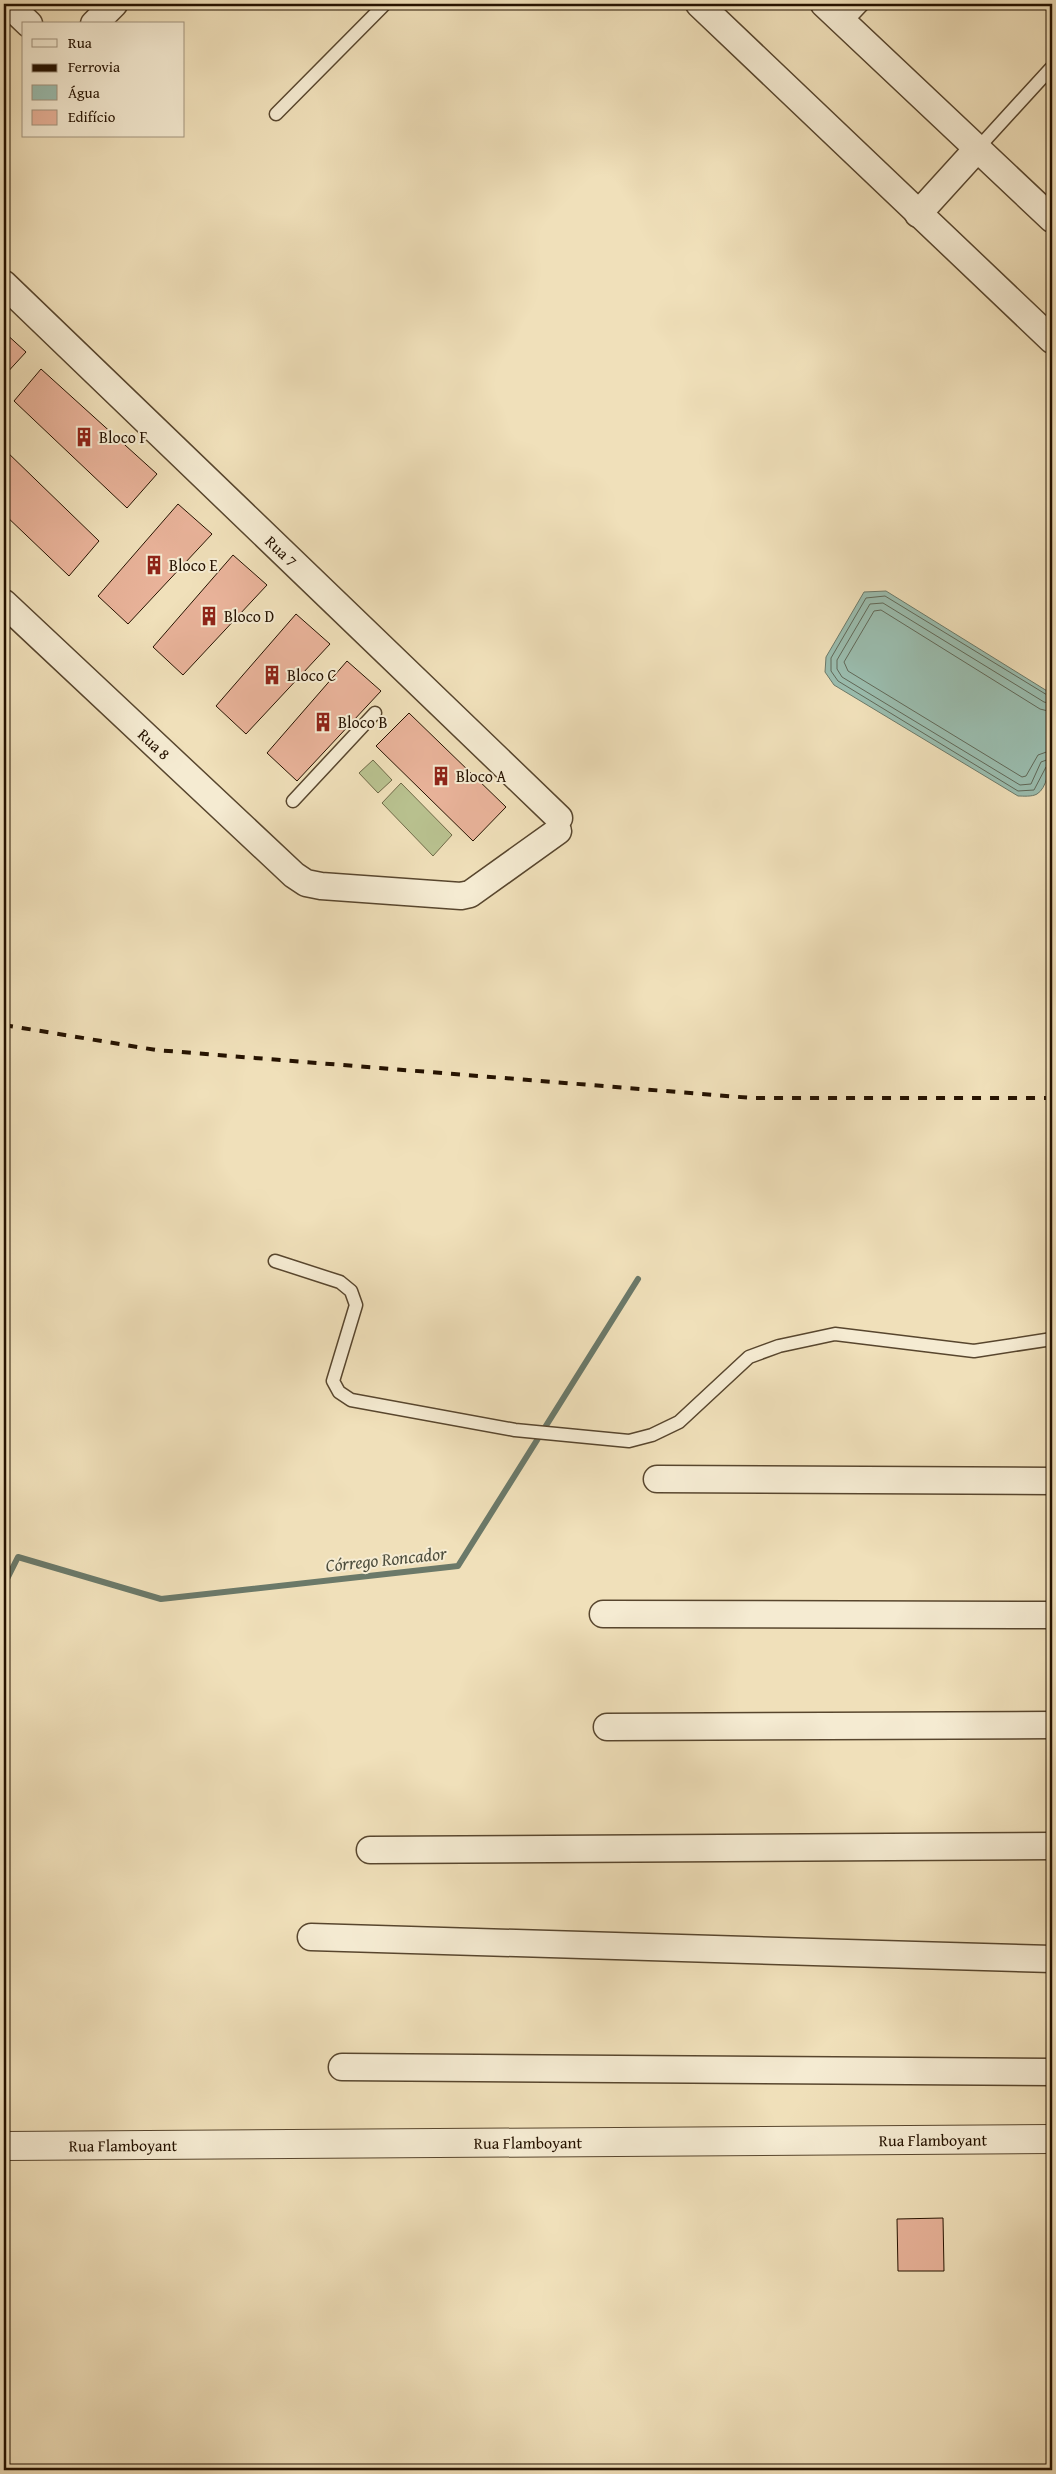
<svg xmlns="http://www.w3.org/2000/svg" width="1056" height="2474" font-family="'Gentium Book Plus',serif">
<rect width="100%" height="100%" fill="#f0e0ba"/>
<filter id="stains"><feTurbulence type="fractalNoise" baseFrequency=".004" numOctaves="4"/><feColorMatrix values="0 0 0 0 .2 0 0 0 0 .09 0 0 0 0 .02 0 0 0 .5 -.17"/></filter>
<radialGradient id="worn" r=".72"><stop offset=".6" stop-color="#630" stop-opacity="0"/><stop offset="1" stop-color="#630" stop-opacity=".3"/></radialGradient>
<path fill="#b9c290" stroke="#6f6a48" d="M373,760L392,780L378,793L359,773Z
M401,783L452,835L433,856L382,803Z"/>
<path fill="#9abdaf" stroke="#6b7969" d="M886,591L1052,694C1052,715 1056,783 1037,794C1032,797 1023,796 1018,796L834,685L825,672L826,657L864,592Z"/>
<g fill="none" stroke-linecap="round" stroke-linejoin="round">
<path stroke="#606858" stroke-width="1" d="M1052,698L885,596L866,598L831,658V671L838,681L1018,791L1034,790L1046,767L1052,764
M1052,704L1044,702L883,603L870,604L837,660V669L842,677L1020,785L1031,784L1041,762L1052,758
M1052,712L1040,709L881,610L874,611L844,662L848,671L1022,777L1026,776L1038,755L1052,750"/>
<path stroke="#6b7969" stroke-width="6" d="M4,1585L18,1557L161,1599L458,1566L638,1279"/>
</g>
<path fill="#e9b39a" stroke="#251200" d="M4,332L26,352L4,376Z
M41,369L157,474L127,508L14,401Z
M4,449L99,541L69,576L4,514Z
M178,504L212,534L128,624L98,596Z
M233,555L267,585L183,675L153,647Z
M296,614L330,644L246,734L216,706Z
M347,661L381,691L297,781L267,753Z
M409,713L506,807L473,841L376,746Z
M943,2218L944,2271H898L897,2219Z"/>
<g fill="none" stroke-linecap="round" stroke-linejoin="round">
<defs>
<path id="service" d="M845,23L863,4
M276,114L385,4
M978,148L1052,67
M293,801L375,713
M275,1261L340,1282L351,1291L356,1305L333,1381L339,1392L351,1400L515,1430L629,1441L652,1435L679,1422L749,1357L779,1346L835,1334L974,1351L1052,1339"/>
<g id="minor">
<path d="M8,4L29,24"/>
<path d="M699,4L1052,340"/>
<path d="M824,4L1052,219"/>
<path d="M94,24L114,4"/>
<path d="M918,214L978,148"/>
<path id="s1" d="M4,284L559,818"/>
<path id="s2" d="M4,603L294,875L306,883L321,886L461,896L470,894L558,831"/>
<path d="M657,1479L1052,1481"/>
<path d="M603,1614L1052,1615"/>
<path d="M607,1727L1052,1725"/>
<path d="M370,1850L1052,1846"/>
<path d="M311,1937L1052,1959"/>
<path d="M342,2067L1052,2072"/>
</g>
<g id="tertiary">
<path id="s3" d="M4,2146L1052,2139"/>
</g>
</defs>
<use href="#service" stroke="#58462e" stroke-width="15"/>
<use href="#minor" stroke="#58462e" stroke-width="29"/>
<use href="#tertiary" stroke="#58462e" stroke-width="30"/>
<use href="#service" stroke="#f5ebd2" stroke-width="12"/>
<use href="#minor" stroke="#f5ebd2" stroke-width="26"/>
<use href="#tertiary" stroke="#f5ebd2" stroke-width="28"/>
<path stroke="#251200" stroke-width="4" stroke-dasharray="9 9" stroke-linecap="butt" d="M4,1025L156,1050L752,1098H1052"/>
</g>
<defs>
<symbol id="building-bare" viewBox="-9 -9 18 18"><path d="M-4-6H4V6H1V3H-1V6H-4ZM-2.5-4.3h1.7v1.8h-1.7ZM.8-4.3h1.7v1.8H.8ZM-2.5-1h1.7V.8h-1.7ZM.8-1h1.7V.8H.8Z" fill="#8f2418" stroke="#f5ebd2" stroke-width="2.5" paint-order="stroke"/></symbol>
</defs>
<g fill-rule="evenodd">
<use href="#building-bare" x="70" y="423" width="28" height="28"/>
<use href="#building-bare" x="140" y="551" width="28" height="28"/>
<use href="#building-bare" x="195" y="602" width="28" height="28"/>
<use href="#building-bare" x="258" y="661" width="28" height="28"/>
<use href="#building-bare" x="309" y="708" width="28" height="28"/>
<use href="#building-bare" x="427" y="762" width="28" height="28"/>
</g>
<g text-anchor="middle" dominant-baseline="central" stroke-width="4" stroke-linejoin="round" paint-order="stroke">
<g font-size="16" fill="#251200" stroke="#f5ebd2" text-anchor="start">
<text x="99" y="437">Bloco F</text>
<text x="169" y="565">Bloco E</text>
<text x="224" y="616">Bloco D</text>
<text x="287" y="675">Bloco C</text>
<text x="338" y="722">Bloco B</text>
<text x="456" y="776">Bloco A</text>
</g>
<g font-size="16" fill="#251200" stroke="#f5ebd2">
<text stroke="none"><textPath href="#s1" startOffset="385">Rua 7</textPath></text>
<text stroke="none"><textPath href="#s2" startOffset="206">Rua 8</textPath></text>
<text stroke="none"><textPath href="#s3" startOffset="929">Rua Flamboyant</textPath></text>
<text stroke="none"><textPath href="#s3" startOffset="524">Rua Flamboyant</textPath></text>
<text stroke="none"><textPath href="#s3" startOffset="119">Rua Flamboyant</textPath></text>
</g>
<g font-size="18" font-style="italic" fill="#4e4e3d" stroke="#f5ebd2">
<text transform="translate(386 1559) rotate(-6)">Córrego Roncador</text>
</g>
</g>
<rect width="1056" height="2474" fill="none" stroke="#f0e0ba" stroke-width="20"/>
<rect x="5" y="5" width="1046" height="2464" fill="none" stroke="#251200" stroke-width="2.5"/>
<rect x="10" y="10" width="1036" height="2454" fill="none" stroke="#251200"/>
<rect x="22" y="22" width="162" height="115" fill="#f5ebd2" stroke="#a2947e"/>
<rect x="32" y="39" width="25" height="8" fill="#f5ebd2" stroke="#a2947e"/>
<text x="68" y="48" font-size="15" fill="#251200">Rua</text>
<rect x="32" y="64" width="25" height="8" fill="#251200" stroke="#a2947e"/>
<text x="68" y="72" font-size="15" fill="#251200">Ferrovia</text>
<rect x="32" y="85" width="25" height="15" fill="#9abdaf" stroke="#a2947e"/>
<text x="68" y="98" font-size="15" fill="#251200">Água</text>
<rect x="32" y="110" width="25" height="15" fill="#e9b39a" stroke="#a2947e"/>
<text x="68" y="122" font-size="15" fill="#251200">Edifício</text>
<rect width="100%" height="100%" filter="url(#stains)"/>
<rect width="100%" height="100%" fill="url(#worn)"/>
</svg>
